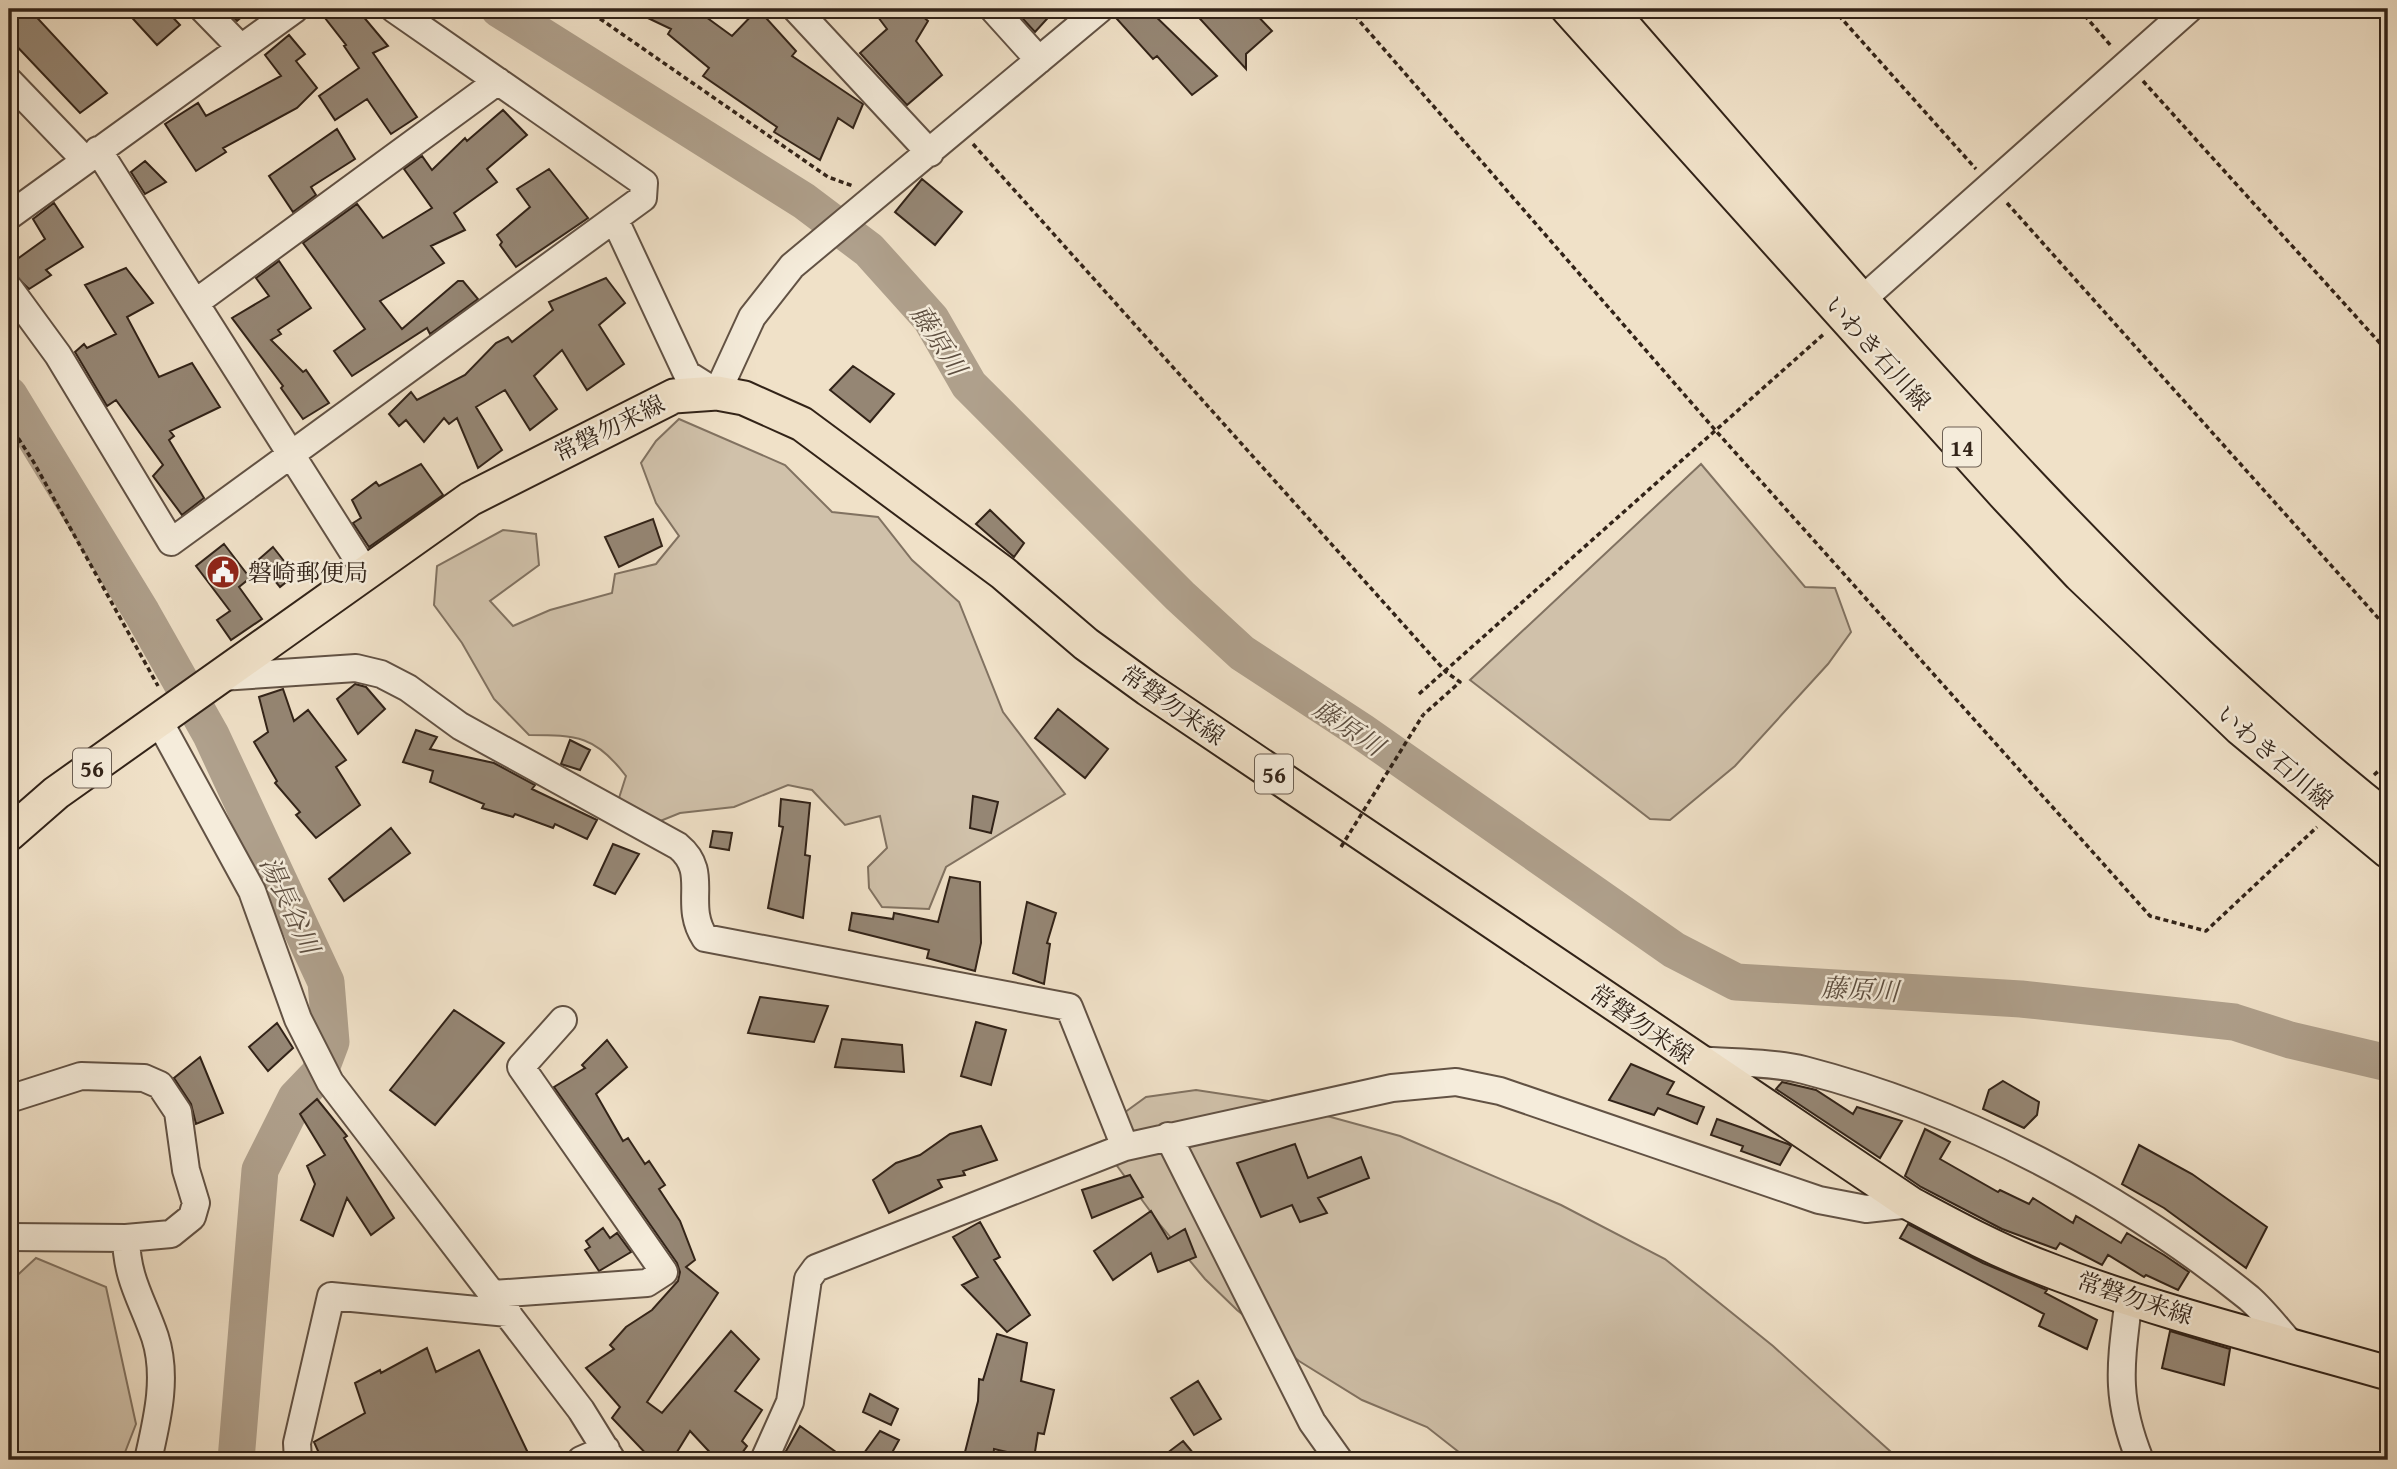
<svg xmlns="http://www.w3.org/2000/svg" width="2397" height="1469" font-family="'Gentium Book Plus','Noto Serif JP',serif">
<rect width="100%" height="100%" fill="#f0e1c8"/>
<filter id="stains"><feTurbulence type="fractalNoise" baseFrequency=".00286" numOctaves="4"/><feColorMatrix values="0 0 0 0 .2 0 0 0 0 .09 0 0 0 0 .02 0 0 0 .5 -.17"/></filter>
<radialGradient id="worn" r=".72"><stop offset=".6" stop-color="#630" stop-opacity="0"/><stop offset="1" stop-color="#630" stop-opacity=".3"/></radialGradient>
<path fill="#d0c1aa" stroke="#817261" stroke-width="2" d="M679,419L785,465L832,512L878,517L912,560L959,602L1003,712L1065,794L946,867L929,909L882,907L869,888L868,867L887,848L880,816L845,825L812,790L788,785L734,807L680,813L643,828L619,798L626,776C596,736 577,735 529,735L494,699L462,643L434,605L437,566L503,530L536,534L539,565L490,601L513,626L550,610L612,593L615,574L656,564L679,536L656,503L641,463L656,441Z
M1701,464L1805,587L1835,588L1851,632L1828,664L1735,766L1670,820L1650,819L1470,680Z
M1196,1090L1276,1102L1400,1136L1561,1205L1665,1259L1773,1346L1900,1460H1469L1427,1427L1362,1400L1299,1361L1237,1310L1205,1279L1161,1226L1104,1148L1110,1123L1146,1097Z
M36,1258L106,1287L136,1424L122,1460H9V1283Z"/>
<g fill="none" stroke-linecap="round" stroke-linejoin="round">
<path stroke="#afa08c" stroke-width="37" d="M499,9L804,201L869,250L931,319L969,385L1180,596L1242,653L1361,731L1674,950L1736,982L2021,999L2234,1022L2290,1040L2388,1063
M9,395L142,613L211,735L326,982L331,1042L319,1074L296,1098L260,1170L236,1460"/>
</g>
<path fill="#958674" stroke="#322318" stroke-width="2" d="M9,9H29L107,93L80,113L9,38Z
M124,9H165L180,25L157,45Z
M225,9H251L237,21Z
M318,9H357L388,46L373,53L417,117L391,134L367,99L335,120L319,96L359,68L344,46L346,45Z
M629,9H695L732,36L758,9L796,51L792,56L863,104L853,128L838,118L820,160L774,132L777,127L703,76L709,68L668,34L671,29Z
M872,9H914L928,21L916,41L942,75L907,105L860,53L887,29Z
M1014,9H1056L1035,32Z
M1128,9H1148L1217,76L1192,95L1157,56L1153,59L1116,18Z
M1191,9H1251L1272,31L1246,54V69Z
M289,35L305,54L296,61L317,88L297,108L223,148L226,152L196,171L165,124L198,103L206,116L281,76L265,55Z
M503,110L527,135L487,169L497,182L454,213L465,230L431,246L444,263L380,301L402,329L458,281H463L478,299L430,334L427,328L352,376L334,351L365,329L303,243L357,204L383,238L432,208L404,169L422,156L432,170L465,138L467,141Z
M337,129L355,159L311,187L316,195L293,212L269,176Z
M145,161L166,182L145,194L131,172Z
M549,169L588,218L516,267L500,245L502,242L497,235L530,207L517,189Z
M922,179L962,212L935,245L895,212Z
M54,203L83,247L46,270L51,275L29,289L12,273L9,265L45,239L33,219Z
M279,261L311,308L278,330L281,334L271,340L303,372L306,370L329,403L303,419L281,388L283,386L232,318L269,296L256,278Z
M126,268L153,303L127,317L159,377L192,363L220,407L170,431L174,436L169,440L204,498L182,515L153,476L163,465L116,400L107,406L75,352L84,344L87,348L116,334L85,285Z
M606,278L625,303L599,325L624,364L587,390L562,350L534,376L557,409L530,430L505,390L476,407L502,450L478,468L457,418L449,424L444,418L424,442L406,420L399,426L389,414L411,392L417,400L465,375L496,343L508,337L512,342L553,310L549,302Z
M853,366L894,394L870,422L830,390Z
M421,464L443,495L369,547L353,523L361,518L352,500L376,482L379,486Z
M990,510L1024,543L1014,557L976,524Z
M653,519L662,546L619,567L605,537Z
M224,544L250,578L239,587L262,619L231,640L217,620L230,611L196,566Z
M273,547L295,575L280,587L258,560Z
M355,684L366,687L385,709L358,734L337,699Z
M283,689L294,721L308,710L346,760L336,767L360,805L316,838L296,815L300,812L275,783L277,781L254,742L268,732L259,697Z
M1058,709L1108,749L1085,778L1035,738Z
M416,730L437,737L430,749L494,763L535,785L532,789L597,820L587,839L555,824L553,828L515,814L513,817L482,808L484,804L430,782L433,771L403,762Z
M570,740L590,750L580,770L561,764Z
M973,796L998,802L991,833L970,828Z
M781,799L810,803L805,855L810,856L803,918L768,908L783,827L779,826Z
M391,828L410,853L344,901L329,879Z
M713,831L732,833L729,850L710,847Z
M613,844L639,854L615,894L594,885Z
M950,877L980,882L981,943L975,971L927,958L929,950L849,930L852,913L893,919L894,913L938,922Z
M1027,902L1056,913L1047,943L1050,944L1044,984L1013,973Z
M760,997L828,1006L814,1042L748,1033Z
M454,1010L504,1043L435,1125L390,1090Z
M976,1022L1006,1030L991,1085L961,1076Z
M277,1023L293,1048L268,1071L249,1047Z
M842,1039L902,1045L904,1072L835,1067Z
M607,1040L627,1067L596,1094L623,1141L628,1138L645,1164L649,1161L665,1185L659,1189L680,1221L695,1260L686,1267L718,1293L647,1402L662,1413L731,1331L759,1359L735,1391L762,1410L742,1441L747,1446L737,1460H717L690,1431L672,1460H652L612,1418L620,1407L586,1368L614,1349L610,1345L626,1327L652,1310L678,1281L680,1272L677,1263L554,1087L585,1068L582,1065Z
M200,1057L223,1113L196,1124L191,1104L174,1078Z
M1631,1064L1674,1082L1667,1094L1704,1107L1697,1124L1658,1108L1654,1115L1609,1100Z
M2003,1081L2039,1102L2037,1115L2024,1128L1983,1109L1989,1090Z
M1782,1082L1816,1090L1853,1114L1857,1107L1902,1121L1880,1158L1776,1089Z
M317,1099L347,1136L344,1138L394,1218L371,1235L347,1198L333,1236L301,1220L315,1184L307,1166L325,1155L300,1114Z
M1717,1119L1788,1144L1791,1146L1780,1165L1741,1151L1743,1146L1711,1135Z
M981,1126L997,1160L963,1171L965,1175L938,1180L942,1187L889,1213L873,1180L896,1163L920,1155L950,1134Z
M1925,1129L1950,1142L1940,1159L1998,1192L2000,1190L2029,1204L2033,1198L2073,1223L2076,1216L2121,1243L2127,1233L2164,1255L2189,1272L2178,1290L2146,1275L2144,1277L2108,1255L2102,1265L2060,1243L2056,1249L2002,1229L1921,1187L1905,1176Z
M1295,1144L1308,1178L1361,1157L1369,1178L1318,1198L1327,1213L1300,1222L1292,1205L1261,1217L1237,1163Z
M2139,1145L2192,1174L2267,1227L2246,1268L2164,1208L2122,1184Z
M1130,1175L1143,1197L1092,1218L1082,1190Z
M1151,1211L1168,1239L1185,1229L1196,1257L1158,1272L1151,1253L1113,1280L1094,1251Z
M980,1222L1000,1257L994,1260L1030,1315L1007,1332L962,1285L978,1277L953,1237Z
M1908,1224L1983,1263L2047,1290L2045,1293L2097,1320L2087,1349L2039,1326L2044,1314L1900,1238Z
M603,1228L610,1238L617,1233L631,1252L599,1271L585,1250L590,1247L586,1241Z
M2170,1331L2230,1349L2224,1385L2162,1368Z
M997,1334L1027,1343L1021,1381L1054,1390L1044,1434L1038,1433L1034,1458L994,1449L993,1459L965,1452L978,1401L979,1379L983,1380Z
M427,1348L436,1372L479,1350L528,1453L505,1460H322L314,1442L365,1413L355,1383L380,1370L381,1373Z
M1198,1381L1221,1419L1194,1435L1171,1398Z
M870,1394L898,1409L891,1425L863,1412Z
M800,1426L847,1460H781Z
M880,1431L899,1440L888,1460H859Z
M1183,1441L1199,1460H1158Z"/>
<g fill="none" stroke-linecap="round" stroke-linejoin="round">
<defs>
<path id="minor" d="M203,9L241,48
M796,9L930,153
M993,9L1039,60
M9,81L85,160
M98,150L365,571
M9,216L295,9
M615,220L687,374L717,393L752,317L792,266L1100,9
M9,288L58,355L171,542L643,198L644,183L394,9
M195,303L498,81
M1847,313L2189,9
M221,677L356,668L381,674L408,688L460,726L678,846C711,873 682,903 705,938L1069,1007L1125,1147
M159,721L252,891L298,1019L330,1082L581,1410L612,1460
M1698,1060C1732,1063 1771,1062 1804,1070C1966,1112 2119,1193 2249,1298C2265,1312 2278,1330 2292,1345
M9,1099L81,1076L144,1078L160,1085L178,1112L186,1170L196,1203L192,1217L171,1234L126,1238L9,1237
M1168,1136L1312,1422L1339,1460
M126,1238C127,1280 142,1299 155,1337C168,1377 157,1420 148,1460
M493,1294L647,1283L664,1272L521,1067L563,1020
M2129,1297C2121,1364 2114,1395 2140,1460
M298,1460L297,1443L331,1296L508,1313
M581,1460L606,1449
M764,1460L790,1402L808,1279L816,1268L1125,1147L1392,1088L1456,1082L1500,1091L1819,1200L1866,1209L1911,1204"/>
<path id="major" d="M1568,9L2004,494L2080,575L2240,728L2388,851
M1609,9C1855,290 2094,586 2388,819
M9,834L56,793L470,499L674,396L717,393L744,398L802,424L1003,573L1086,644L1148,689L1911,1204C1954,1227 1996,1250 2041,1267C2153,1311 2273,1340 2388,1373"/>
</defs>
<use href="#minor" stroke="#625244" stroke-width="30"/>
<use href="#major" stroke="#322318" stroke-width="37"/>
<path stroke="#322318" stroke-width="3.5" stroke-dasharray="5 3.5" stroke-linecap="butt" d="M586,9L828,177L853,186
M1349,9L1716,431L2150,916L2206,931L2317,827
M1833,9L1976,169
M2079,9L2112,47
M2143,81L2388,352
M973,144L1446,672L1460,682L1423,715
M2007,203L2388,629
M9,424L33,461L158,686
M1419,694L1825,333
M2374,775L2388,762"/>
<use href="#minor" stroke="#f5ecdb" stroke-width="26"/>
<use href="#major" stroke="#f0e1c8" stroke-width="33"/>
<path stroke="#322318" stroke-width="3.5" stroke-dasharray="5 3.5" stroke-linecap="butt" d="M1341,847L1423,715"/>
</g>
<defs>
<symbol id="civic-disc" viewBox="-11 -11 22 22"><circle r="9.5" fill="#8f2418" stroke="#f5ecdb"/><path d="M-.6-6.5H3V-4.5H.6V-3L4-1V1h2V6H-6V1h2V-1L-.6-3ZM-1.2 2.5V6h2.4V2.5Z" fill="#fff"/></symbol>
</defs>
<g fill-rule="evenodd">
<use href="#civic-disc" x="204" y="553" width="38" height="38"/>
</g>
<g text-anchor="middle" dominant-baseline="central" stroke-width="5" stroke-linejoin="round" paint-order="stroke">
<g fill="#f5ecdb" stroke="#6c5f52" stroke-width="2">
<rect x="1943" y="427.5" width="38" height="39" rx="5"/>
<rect x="73" y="748.5" width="38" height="39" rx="5"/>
<rect x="1255" y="754.5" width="38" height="39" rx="5"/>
</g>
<g font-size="23" font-weight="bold" fill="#322318">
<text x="1962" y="447">14</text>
<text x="92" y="768">56</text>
<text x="1274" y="774">56</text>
</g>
<g font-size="24" fill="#322318" stroke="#f5ecdb">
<text transform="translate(1878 353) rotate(48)">いわき石川線</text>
<text transform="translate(609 428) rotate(-26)">常磐勿来線</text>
<text transform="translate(1173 705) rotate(35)">常磐勿来線</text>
<text transform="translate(2275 757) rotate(41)">いわき石川線</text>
<text transform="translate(1642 1024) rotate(35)">常磐勿来線</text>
<text transform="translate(2135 1298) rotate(18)">常磐勿来線</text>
</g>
<g font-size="24" fill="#322318" stroke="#f5ecdb" text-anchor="start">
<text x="248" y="572">磐崎郵便局</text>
</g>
<g font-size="26" font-style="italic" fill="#5e4f41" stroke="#f5ecdb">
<text transform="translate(939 340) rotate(57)">藤原川</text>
<text transform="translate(1349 727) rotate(34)">藤原川</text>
<text transform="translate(290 905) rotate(65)">湯長谷川</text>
<text transform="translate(1860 989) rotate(3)">藤原川</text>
</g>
</g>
<rect width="2397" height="1469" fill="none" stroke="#f0e1c8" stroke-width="35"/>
<rect x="10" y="10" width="2376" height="1448" fill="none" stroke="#322318" stroke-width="3.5"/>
<rect x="18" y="18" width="2362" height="1434" fill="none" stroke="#322318" stroke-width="2"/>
<rect width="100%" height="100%" filter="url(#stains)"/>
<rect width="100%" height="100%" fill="url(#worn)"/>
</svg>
